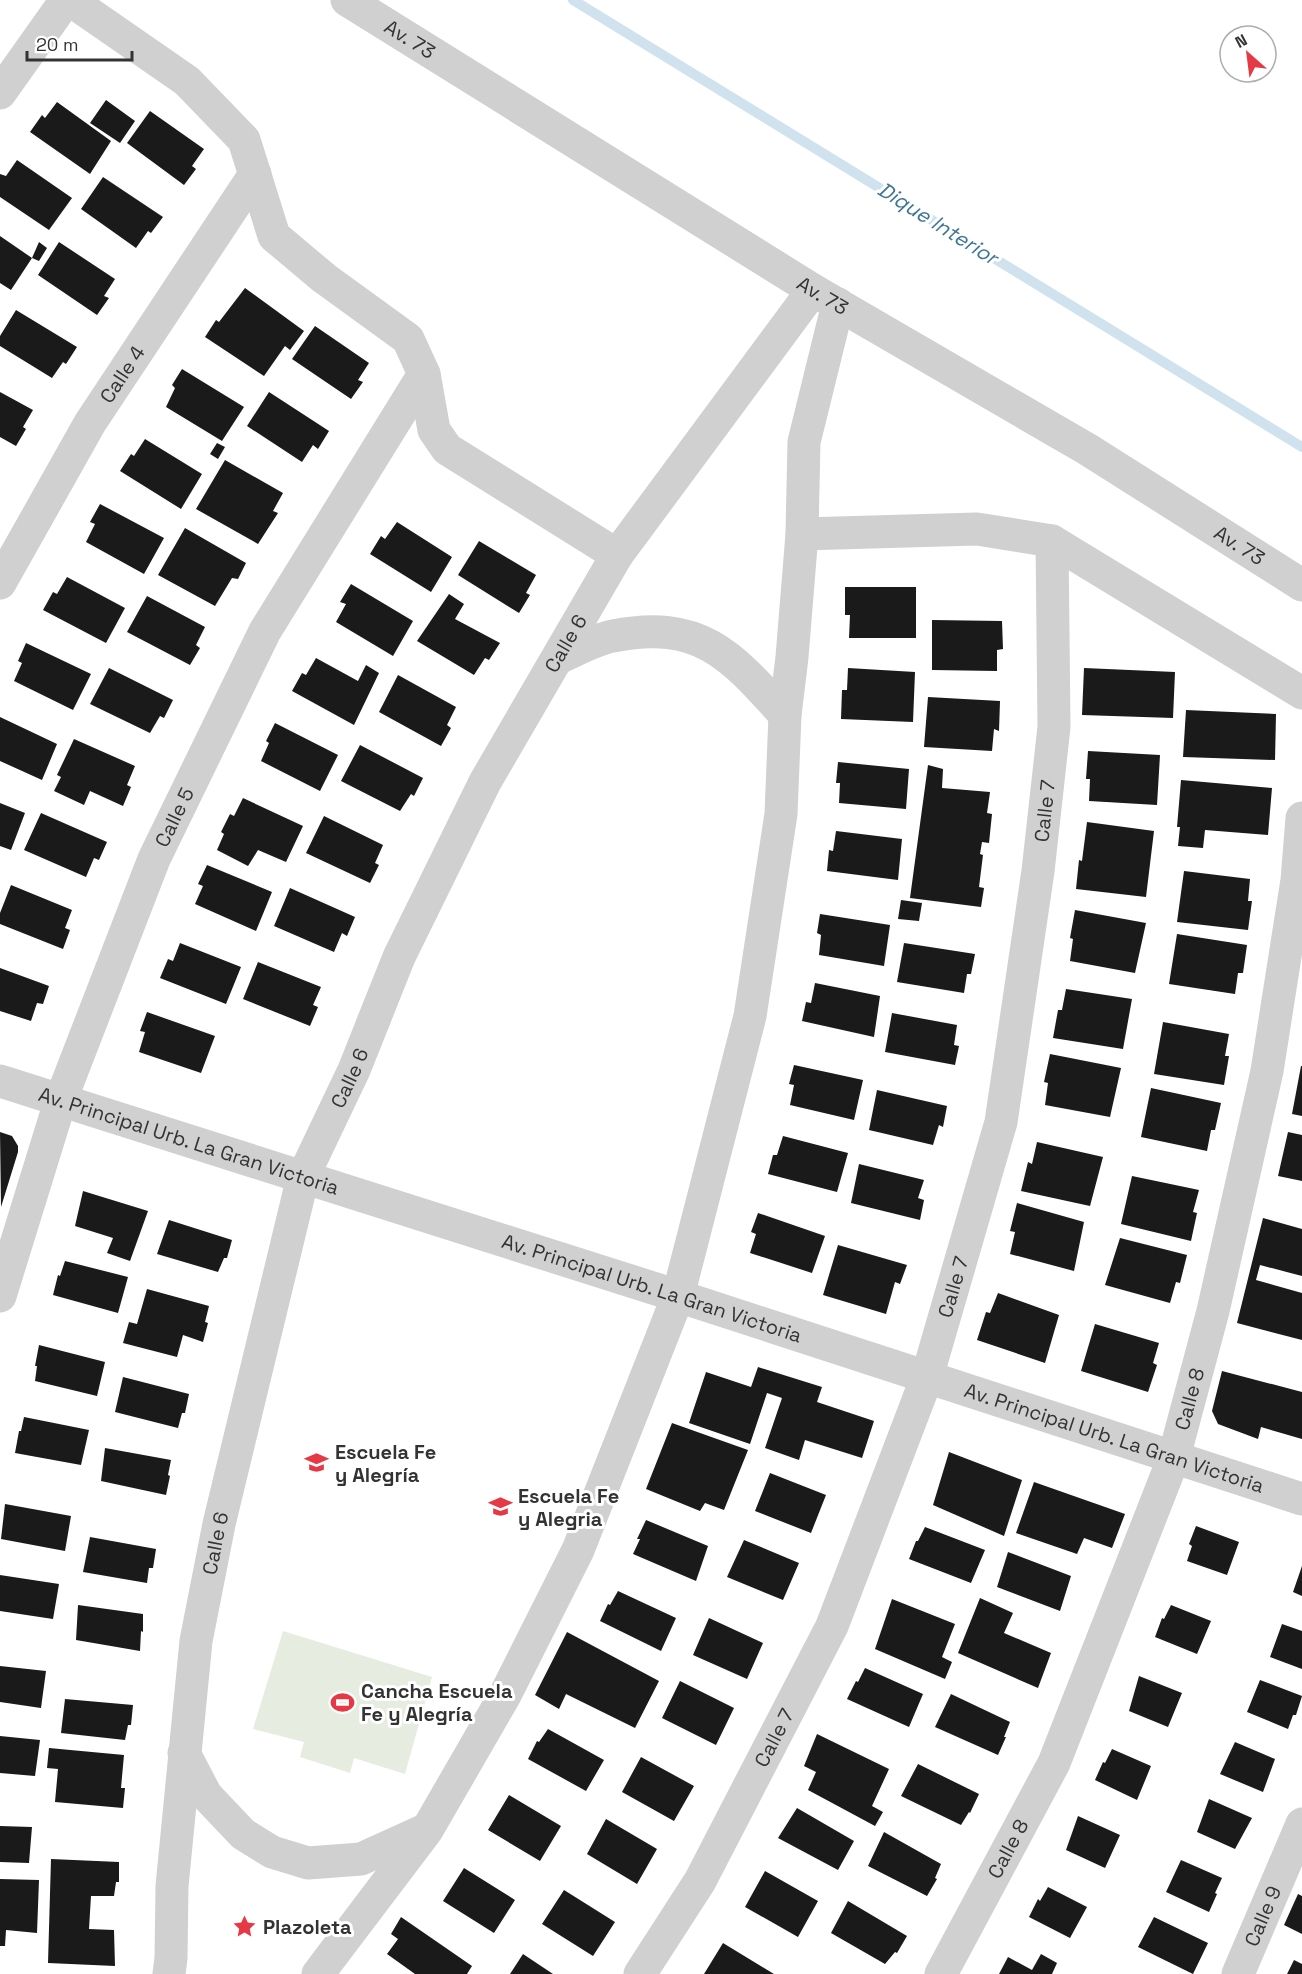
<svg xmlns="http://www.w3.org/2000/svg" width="1302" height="1974" font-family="'Space Grotesk',sans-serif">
<rect width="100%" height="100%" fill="#fff"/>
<path fill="#e6ecdf" d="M283,1631L432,1677L405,1774L354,1758L350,1773L300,1757L304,1742L253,1729Z"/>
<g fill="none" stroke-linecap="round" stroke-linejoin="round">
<path stroke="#cfe2ee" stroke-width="10" d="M573,0L1302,447"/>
</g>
<path fill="#1a1a1a" d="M106,100L135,121L120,143L90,123Z
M57,102L111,141L90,174L30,132L42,115L45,118Z
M150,111L204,149L192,166L196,169L184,185L127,143Z
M17,160L72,198L49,230L0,197V174L6,176Z
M103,177L163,217L151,233L148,231L136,248L81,209Z
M0,236L32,258L39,242L47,248L39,261L32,258L11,290L0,283Z
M59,242L115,279L104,296L109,298L97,315L38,275Z
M245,288L304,331L290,350L285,346L264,376L205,337L216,320L219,322Z
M16,310L77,347L66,364L63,362L52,378L0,346V336Z
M315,326L369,363L358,380L363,382L351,399L292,359Z
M182,369L244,407L222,441L166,407L175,388L172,385Z
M0,392L33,410L23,427L26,429L16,446L0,437Z
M269,392L329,431L318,449L313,445L302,462L247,426Z
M145,439L202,474L181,509L120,471L131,454L134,456Z
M217,443L225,447L218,459L210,454Z
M225,460L283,493L273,511L278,513L258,544L196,509Z
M100,504L164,538L144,574L86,542L95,524L90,522Z
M397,522L452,557L431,592L370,554L381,536L385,539Z
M185,528L246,563L238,579L232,578L215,606L158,575Z
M479,541L536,575L526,593L530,595L519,613L458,575Z
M67,577L125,608L106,643L43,610L53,592L57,594Z
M351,584L413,621L393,656L336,622L346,604L340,602Z
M845,587H916V638H849L850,615H845Z
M449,594L464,604L455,619L500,643L489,660L485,658L474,675L417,641Z
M147,596L205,627L196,645L200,648L190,665L127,632Z
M932,620L1002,621L1003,649L997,650V671L932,670Z
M26,643L91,674L73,710L14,681L22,663L18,661Z
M316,658L358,681L366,665L379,673L354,725L292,691L302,673L306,675Z
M109,668L173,700L164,718L160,716L150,733L90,704Z
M848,668L915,672L913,722L841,719L842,690H847Z
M1084,668L1175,672L1173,718L1082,715Z
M398,675L456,707L447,725L451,728L441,746L379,712Z
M928,697L1000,701L999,731L994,729L992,751L924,747Z
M1186,710L1276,714L1275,760L1183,757Z
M0,717L57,744L42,780L0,761Z
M275,723L338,755L320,791L261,761L269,743L266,741Z
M74,739L135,766L127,785L131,787L123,806L90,791L84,805L54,791L61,777L57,775Z
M360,745L423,778L414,796L411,794L400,811L341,781Z
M1088,751L1160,755L1157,805L1089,801L1090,779H1086Z
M838,762L909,769L906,809L839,803L840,783H836Z
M928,765L943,769L942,788L990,792L987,813L992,814L989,843L982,842L980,854L983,855L979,887L984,888L981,907L910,898Z
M1181,780L1272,788L1268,835L1205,830L1203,848L1178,846L1180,827H1177Z
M243,798L303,826L286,862L258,850L248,866L217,850L224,834L221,832L230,814L234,816Z
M0,803L25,813L11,850L0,846Z
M41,813L107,842L99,860L94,858L86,877L24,850Z
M324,816L383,845L375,863L379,865L370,883L306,853Z
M1087,822L1154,831L1146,897L1076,889L1079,860L1082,861Z
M836,831L902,839L898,880L827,871L829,850L833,851Z
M207,865L272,892L256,931L195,904L203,886L198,884Z
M1184,871L1250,879L1248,901H1252L1248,930L1177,922Z
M11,885L72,910L65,928L70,930L63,949L0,924V913Z
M290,888L355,917L347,936L342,933L334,952L274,926Z
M901,900L922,903L919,921L898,919Z
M1075,910L1146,923L1135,973L1070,961L1073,939L1070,938Z
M820,914L890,925L884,966L819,955L821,935L817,933Z
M1177,934L1247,945L1243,973H1238L1235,994L1169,984Z
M180,943L241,967L226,1004L160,978L168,959L173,961Z
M904,943L975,954L971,974H967L964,993L897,982Z
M258,962L321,987L313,1005L318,1007L310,1026L243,999Z
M0,968L49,986L43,1004L37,1003L31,1021L0,1011Z
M815,983L880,996L874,1037L802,1021L806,1002L811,1003Z
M1066,989L1132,999L1123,1049L1053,1038L1058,1010H1062Z
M147,1012L215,1036L201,1073L139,1052L145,1032L140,1031Z
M892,1013L957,1025L954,1045L959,1046L955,1065L885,1052Z
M1163,1022L1229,1034L1225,1056H1229L1224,1085L1154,1074Z
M1050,1054L1121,1068L1110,1117L1045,1105L1048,1083L1044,1082Z
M794,1065L863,1080L854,1120L790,1105L794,1085L789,1084Z
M1301,1066H1302V1116L1292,1114Z
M1151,1088L1221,1103L1215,1130H1211L1207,1151L1141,1137Z
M877,1090L947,1106L943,1127L939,1125L933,1145L869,1130Z
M0,1132L12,1136L18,1146V1152L1,1207Z
M1288,1132L1302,1135V1181L1278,1176Z
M783,1136L848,1153L837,1192L768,1174L773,1155H777Z
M1037,1142L1103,1157L1090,1206L1021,1191L1028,1162L1032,1164Z
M859,1164L924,1180L918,1198L924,1200L920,1220L851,1203Z
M1132,1176L1199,1190L1193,1212L1197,1213L1191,1241L1121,1224Z
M83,1191L148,1211L130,1261L107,1253L113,1238L75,1226Z
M1017,1203L1084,1222L1074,1271L1010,1254L1015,1232L1010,1231Z
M758,1213L825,1236L812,1273L750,1253L756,1234L751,1232Z
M1263,1218L1302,1229V1276L1260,1265L1256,1280L1302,1293V1340L1237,1323Z
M169,1220L232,1240L227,1258H224L218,1272L157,1254Z
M1120,1238L1187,1255L1180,1283L1176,1282L1170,1303L1105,1285Z
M838,1245L907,1265L900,1284L895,1282L886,1314L823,1295Z
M65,1261L128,1277L118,1313L53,1295L58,1275L60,1276Z
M147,1289L209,1306L205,1322L208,1323L203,1342L183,1335L177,1357L123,1343L129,1322L137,1324Z
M998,1293L1059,1315L1045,1363L977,1340L986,1312L990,1313Z
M1095,1324L1159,1343L1153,1363L1157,1365L1148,1392L1081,1371Z
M39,1345L105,1362L97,1396L35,1381L37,1366H35Z
M758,1367L822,1387L817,1402L874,1421L862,1458L805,1440L799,1460L765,1448L782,1398L767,1393L750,1444L689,1423L706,1372L751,1387Z
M1222,1371L1302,1392V1439L1261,1427L1258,1439L1218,1424L1212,1411Z
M123,1377L189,1394L185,1413H182L178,1428L115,1412Z
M24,1417L89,1430L81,1465L15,1453L19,1431H21Z
M672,1423L748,1450L724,1510L705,1503L700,1511L646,1489Z
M105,1448L171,1460L168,1475L170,1476L166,1495L101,1481Z
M949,1452L1022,1480L1004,1536L933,1505Z
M770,1473L826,1495L811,1533L755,1511Z
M1034,1482L1125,1514L1112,1548L1084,1538L1077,1554L1016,1533Z
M5,1504L71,1516L65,1551L1,1539Z
M646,1520L708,1546L696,1581L633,1554L640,1539H637Z
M1196,1526L1239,1542L1227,1575L1187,1561L1192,1546L1189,1544Z
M925,1527L985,1550L971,1583L909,1559L916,1541H918Z
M90,1537L156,1549L153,1568H149L147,1583L83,1572Z
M744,1540L799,1563L783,1600L727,1577Z
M1008,1552L1071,1576L1060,1611L997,1587Z
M1302,1566V1596L1293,1592Z
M0,1575L59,1584L53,1619L0,1611Z
M618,1591L676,1618L661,1651L600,1621L608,1604L610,1605Z
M980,1598L1013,1613L1004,1633L1051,1653L1038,1688L958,1653Z
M892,1599L955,1624L942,1657L952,1662L945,1679L875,1649Z
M78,1605L143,1614V1632L141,1631L140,1651L76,1640Z
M1171,1605L1211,1621L1197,1654L1155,1637L1162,1618L1164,1619Z
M709,1618L763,1643L747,1679L693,1655Z
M1282,1624L1302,1631V1669L1270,1657Z
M567,1632L659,1681L635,1728L566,1694L559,1709L535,1695Z
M0,1666L46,1671L41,1708L0,1702Z
M865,1668L923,1694L909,1727L847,1699L856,1681L858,1682Z
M1139,1676L1182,1693L1168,1727L1129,1711Z
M1260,1680L1302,1696L1296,1715H1293L1288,1729L1247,1712Z
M680,1681L734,1708L716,1745L662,1718Z
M951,1694L1010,1722L1004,1737H1006L998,1755L935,1727Z
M65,1699L133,1705L131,1725H128L125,1740L61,1733Z
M548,1729L604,1760L586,1791L528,1759L537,1741L539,1742Z
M817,1734L889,1769L872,1806L883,1812L875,1826L808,1790L816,1772L804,1766Z
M0,1736L40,1740L35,1776L0,1773Z
M1235,1742L1275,1759L1263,1792L1220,1774Z
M49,1748L124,1755L121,1788H125L123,1808L55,1802L58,1769L47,1768Z
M1112,1749L1151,1766L1137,1800L1095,1780L1103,1762L1105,1763Z
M641,1757L694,1786L674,1821L622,1792Z
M918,1764L979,1794L970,1813L969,1812L961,1825L901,1796Z
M509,1795L561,1826L540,1861L488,1830Z
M1209,1799L1252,1818L1235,1849L1197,1832Z
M797,1808L854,1841L838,1870L778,1838Z
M1078,1816L1120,1835L1105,1868L1066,1850Z
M606,1819L657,1849L637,1884L587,1854Z
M0,1826L32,1827L29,1863L0,1862Z
M884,1832L941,1864L935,1878L937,1879L927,1896L868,1866Z
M51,1859L119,1862V1882H116L114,1896H91L89,1929L114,1930L115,1966L48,1963Z
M1181,1860L1222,1878L1215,1893L1217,1894L1209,1912L1166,1892Z
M464,1868L515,1900L494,1933L443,1901Z
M765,1871L818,1901L798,1937L745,1907Z
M0,1879L39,1880L37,1933L6,1930L5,1946H0Z
M1048,1887L1087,1907L1070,1938L1029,1917L1038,1899L1040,1901Z
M564,1890L615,1922L593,1956L542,1924Z
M1298,1894L1302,1896V1934L1284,1925Z
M848,1901L907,1936L897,1953L895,1952L885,1964L831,1933Z
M401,1917L472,1966L467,1974H415L387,1954L398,1939L391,1934Z
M1154,1917L1208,1943L1193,1974L1138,1947Z
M723,1943L774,1974H704Z
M523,1954L553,1974H510Z
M1041,1954L1057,1963L1052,1974H999L1008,1957L1032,1970Z
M1294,1960L1302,1964V1974H1287Z"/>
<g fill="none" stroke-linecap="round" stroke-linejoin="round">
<g stroke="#d0d0d0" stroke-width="33">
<path d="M70,0L187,81L244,140L274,236L324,278L408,339L424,374L434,430L447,449L617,555"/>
<path id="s1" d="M347,0L813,290L1087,449L1302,585"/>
<path d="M0,93L66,0"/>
<path d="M802,534L977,529L1052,541L1302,693"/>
<path id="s2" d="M0,583L90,423L255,174"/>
<path d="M558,658C575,651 595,639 613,636C700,619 731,655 785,715"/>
<path id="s3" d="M0,1081L678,1296L1302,1499"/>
<path id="s4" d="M0,1296L60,1102L154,859L265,631L424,374"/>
<path d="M184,1753L206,1795L243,1834L272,1852L308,1863L361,1859L425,1830"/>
<path id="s5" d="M169,1974L171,1958L172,1886L196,1641L219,1524L303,1177L354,1070L399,957L485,782L617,555L813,290"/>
<path d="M318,1974L427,1830L505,1695L578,1550L678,1296L750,1016L781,814L785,715L792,657L802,534L804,442L838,304"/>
<path id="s6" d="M640,1974L700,1881L832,1626L927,1377L1001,1122L1038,871L1054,727L1052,541"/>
<path id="s7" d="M941,1974L1054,1763L1174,1457L1213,1311L1267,1071L1297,880L1302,818"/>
<path id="s8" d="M1238,1974L1302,1824"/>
</g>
</g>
<defs>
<symbol id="school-bare" viewBox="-9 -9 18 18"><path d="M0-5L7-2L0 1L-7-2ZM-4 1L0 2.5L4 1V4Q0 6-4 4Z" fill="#e63946" stroke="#fff" stroke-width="2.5" paint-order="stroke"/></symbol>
<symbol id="stadium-bare" viewBox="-9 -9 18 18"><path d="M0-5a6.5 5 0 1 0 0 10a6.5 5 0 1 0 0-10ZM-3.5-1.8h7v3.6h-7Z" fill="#e63946" stroke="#fff" stroke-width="2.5" paint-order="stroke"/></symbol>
<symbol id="sight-bare" viewBox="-9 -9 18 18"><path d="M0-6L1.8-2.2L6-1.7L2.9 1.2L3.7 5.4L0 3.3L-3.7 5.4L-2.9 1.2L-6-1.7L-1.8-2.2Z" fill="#e63946" stroke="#fff" stroke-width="2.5" paint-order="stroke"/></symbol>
</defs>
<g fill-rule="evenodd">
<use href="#school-bare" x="300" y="1446" width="33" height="33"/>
<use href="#school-bare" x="484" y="1490" width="33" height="33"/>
<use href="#stadium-bare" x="326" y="1686" width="33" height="33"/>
<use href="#sight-bare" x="228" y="1910" width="33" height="33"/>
</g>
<g text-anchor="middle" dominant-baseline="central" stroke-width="6" stroke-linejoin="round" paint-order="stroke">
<g font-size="20" fill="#333" stroke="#fff">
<text stroke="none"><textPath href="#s1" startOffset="74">Av. 73</textPath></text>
<text stroke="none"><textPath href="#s1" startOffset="560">Av. 73</textPath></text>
<text stroke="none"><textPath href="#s2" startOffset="242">Calle 4</textPath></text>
<text stroke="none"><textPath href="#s1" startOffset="1046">Av. 73</textPath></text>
<text stroke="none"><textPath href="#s5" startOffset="1406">Calle 6</textPath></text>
<text stroke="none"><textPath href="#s6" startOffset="1244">Calle 7</textPath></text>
<text stroke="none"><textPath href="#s4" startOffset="510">Calle 5</textPath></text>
<text stroke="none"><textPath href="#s5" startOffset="920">Calle 6</textPath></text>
<text stroke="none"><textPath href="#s3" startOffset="198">Av. Principal Urb. La Gran Victoria</textPath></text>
<text stroke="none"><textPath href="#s6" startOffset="758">Calle 7</textPath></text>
<text stroke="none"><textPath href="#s3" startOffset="684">Av. Principal Urb. La Gran Victoria</textPath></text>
<text stroke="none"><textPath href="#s7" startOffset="628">Calle 8</textPath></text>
<text stroke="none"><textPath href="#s3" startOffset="1170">Av. Principal Urb. La Gran Victoria</textPath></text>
<text stroke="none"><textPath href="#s5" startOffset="434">Calle 6</textPath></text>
<text stroke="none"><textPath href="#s6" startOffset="272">Calle 7</textPath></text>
<text stroke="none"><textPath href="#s7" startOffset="142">Calle 8</textPath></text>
<text stroke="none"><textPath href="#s8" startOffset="63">Calle 9</textPath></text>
</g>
<g font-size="20" font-weight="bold" fill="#333" stroke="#fff" text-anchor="start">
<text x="335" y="1452">Escuela Fe<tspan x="335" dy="23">y Alegría</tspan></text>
<text x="518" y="1496">Escuela Fe<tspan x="518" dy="23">y Alegria</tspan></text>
<text x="361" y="1691">Cancha Escuela<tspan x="361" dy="23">Fe y Alegría</tspan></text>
<text x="263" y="1927">Plazoleta</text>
</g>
<g font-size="21" font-style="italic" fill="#3f7597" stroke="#fff">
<text transform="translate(938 223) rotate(32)">Dique Interior</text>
</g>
</g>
<g transform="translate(1248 54) rotate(332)"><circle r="28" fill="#ffffff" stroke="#adadad" stroke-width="1.5"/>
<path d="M0-4.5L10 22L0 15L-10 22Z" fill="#e63946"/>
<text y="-9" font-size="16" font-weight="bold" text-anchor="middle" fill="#333333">N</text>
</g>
<path d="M27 51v9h105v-9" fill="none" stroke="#333333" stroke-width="3"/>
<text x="36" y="51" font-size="18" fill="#333333" stroke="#ffffff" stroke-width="4.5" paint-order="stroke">20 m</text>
</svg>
